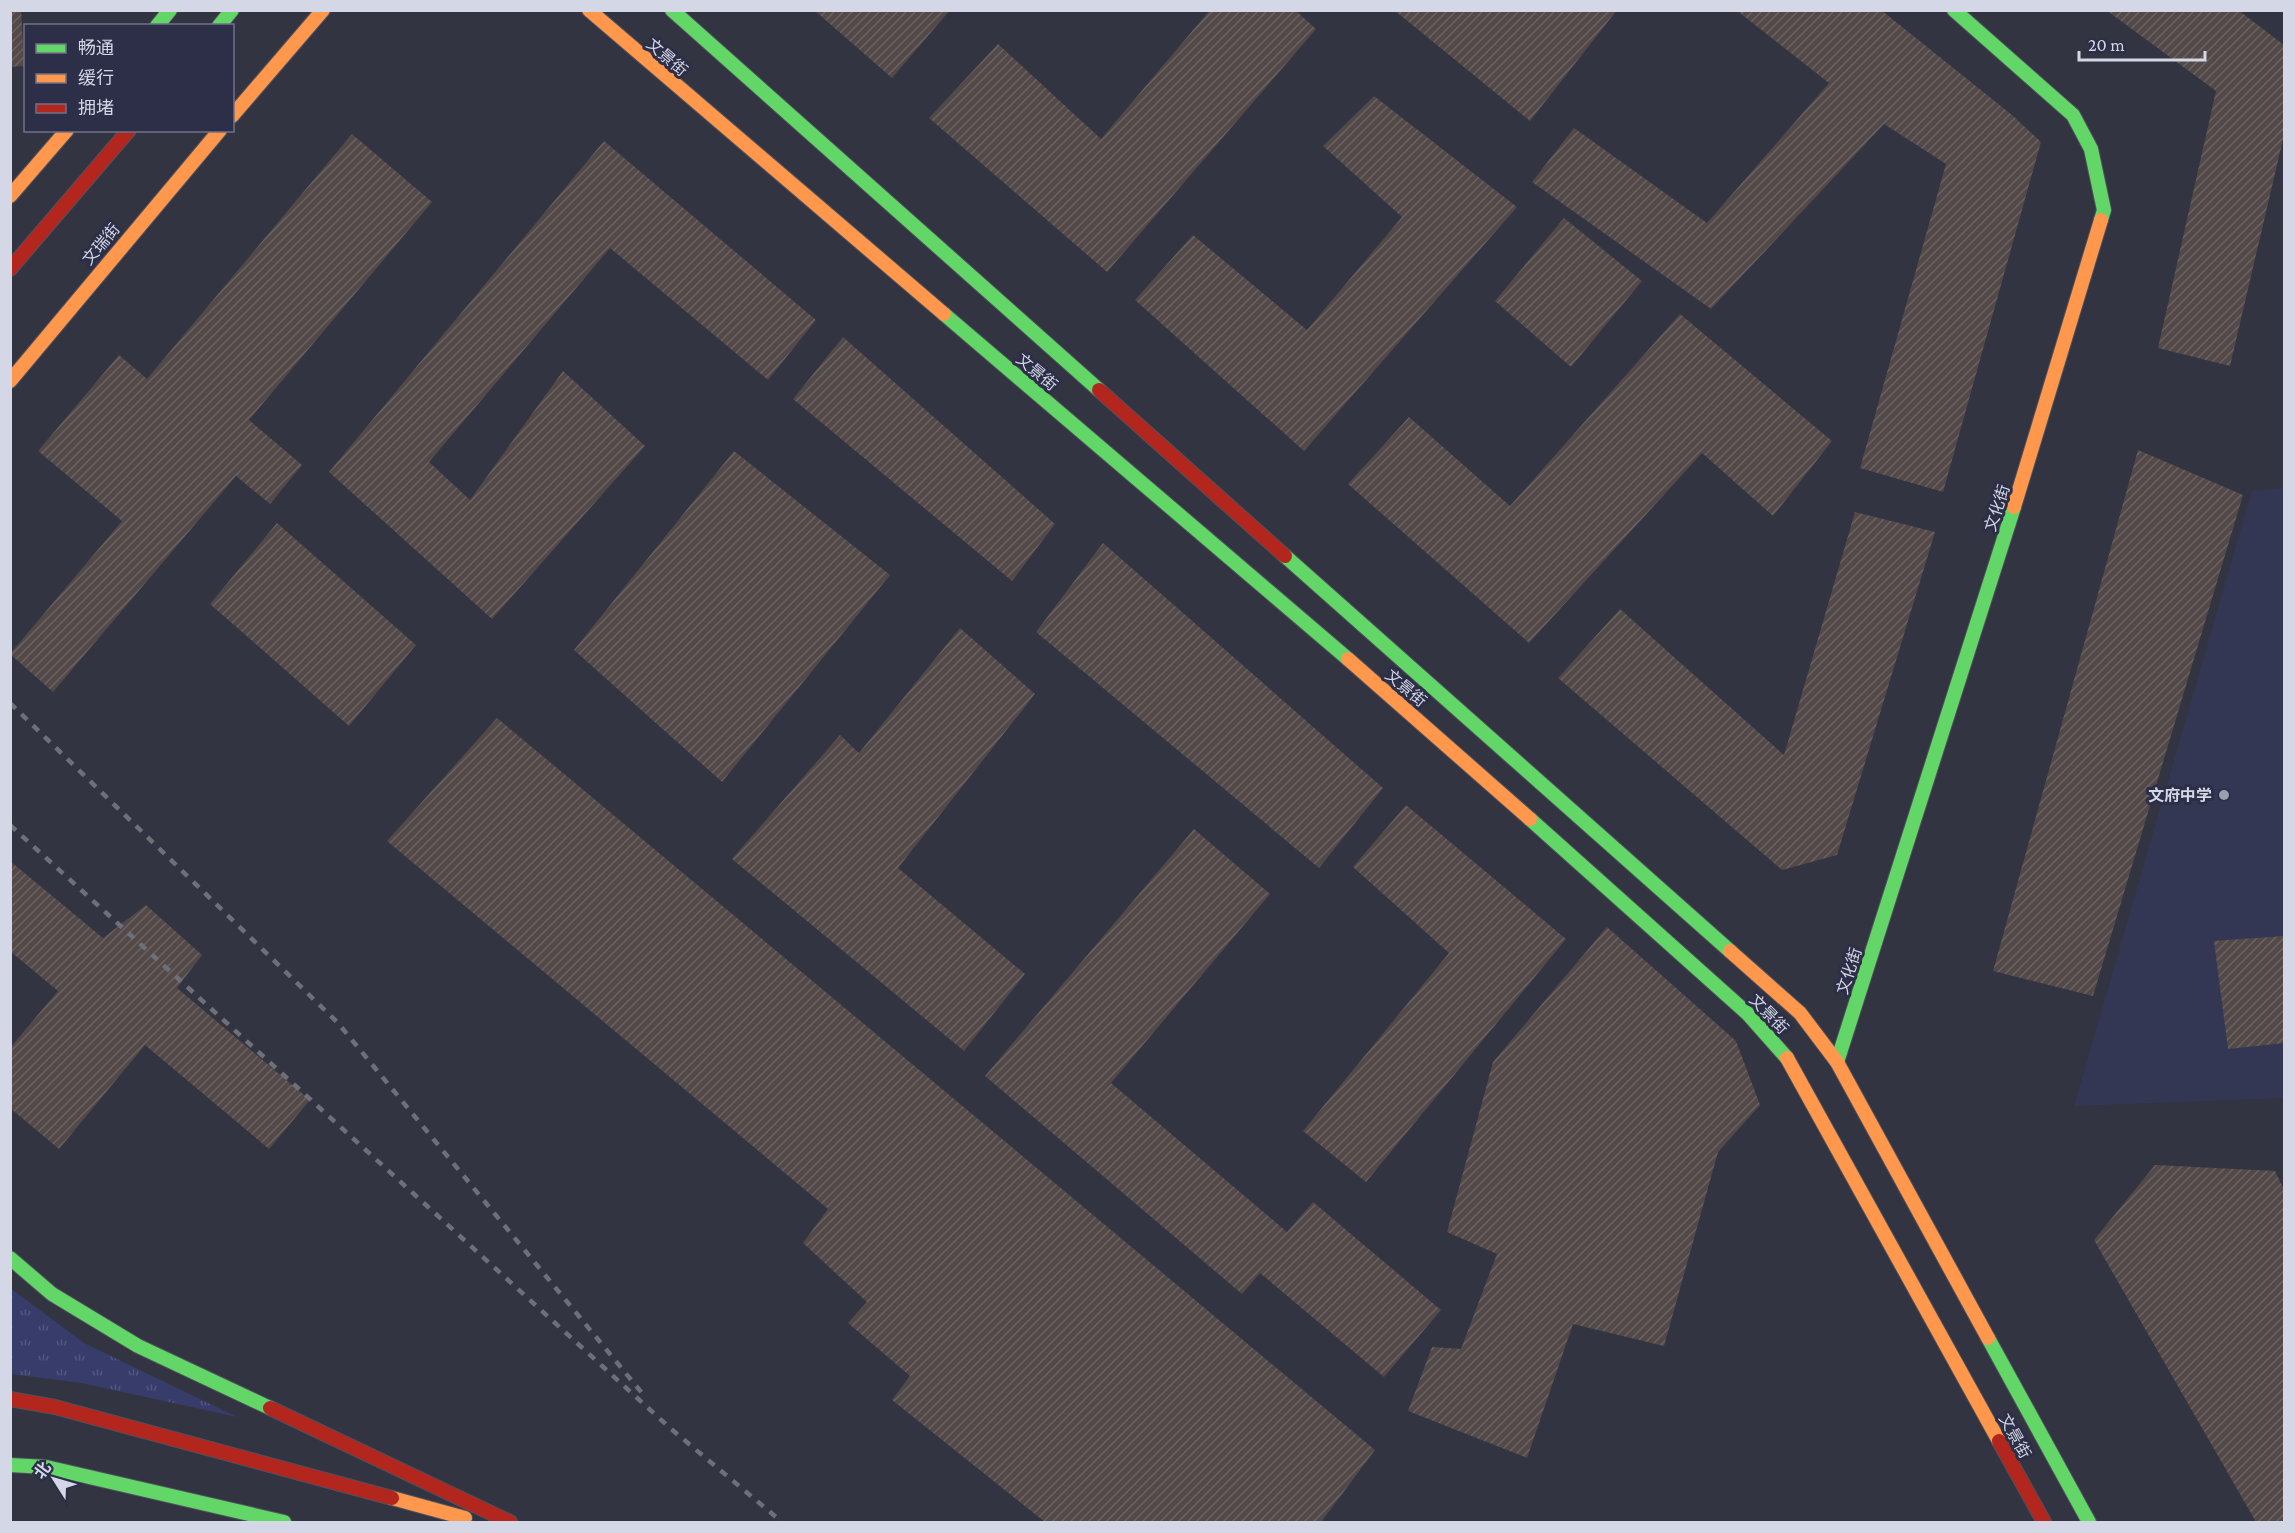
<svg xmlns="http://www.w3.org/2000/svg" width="2295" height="1533" font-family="'Crimson Pro','Noto Sans SC',serif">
<defs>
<pattern id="grass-tufts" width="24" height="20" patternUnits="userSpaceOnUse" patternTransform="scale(1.5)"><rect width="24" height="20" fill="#373c6b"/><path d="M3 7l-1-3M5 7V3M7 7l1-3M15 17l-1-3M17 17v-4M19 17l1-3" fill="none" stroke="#535780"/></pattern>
<pattern id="building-hatch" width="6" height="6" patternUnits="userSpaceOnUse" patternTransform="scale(1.5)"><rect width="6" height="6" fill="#534948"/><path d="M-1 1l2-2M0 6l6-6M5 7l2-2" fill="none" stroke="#6b6262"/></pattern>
</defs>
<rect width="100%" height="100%" fill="#323441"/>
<path fill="#343754" d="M2284,488V1098L2074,1106L2252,491Z"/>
<path fill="url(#grass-tufts)" d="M10,1288L84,1343L237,1417L82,1383L11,1374Z"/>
<path fill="url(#building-hatch)" d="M10,10H21L24,66L10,67Z
M814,10H950L892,78Z
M1210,10H1295L1316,29L1107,272L929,118L998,44L1101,139Z
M1394,10H1617L1530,121Z
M1736,10H1881L2012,115L2041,142L1943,492L1860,468L1946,164L1884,124L1711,309L1532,182L1574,128L1707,223L1829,83Z
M2106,10H2238L2284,45V135L2230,366L2158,348L2216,91Z
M1374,96L1517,207L1304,451L1135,300L1193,235L1307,330L1402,217L1323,146Z
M352,134L432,202L249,420L302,465L270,504L236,476L53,692L10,654L122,521L38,451L119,355L147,379Z
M604,141L816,320L768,380L610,248L429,462L470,500L563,371L645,446L492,619L329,472Z
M1564,218L1642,281L1571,367L1495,301Z
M1680,314L1832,441L1773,516L1702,453L1529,643L1348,484L1409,417L1510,506Z
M843,337L1055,524L1012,581L793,399Z
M2138,450L2243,495L2093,996L1993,971Z
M734,451L890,575L722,782L574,650Z
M1855,512L1935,532L1837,855L1782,870L1558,678L1620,609L1784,755Z
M277,523L416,645L349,726L210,604Z
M1103,543L1383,788L1319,868L1036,632Z
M960,628L1035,694L898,868L1025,974L964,1051L732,859L840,735L859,753Z
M497,718L1375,1450L1321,1522H1045L892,1400L910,1376L848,1323L867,1302L803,1243L828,1209L387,841Z
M1406,805L1566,939L1366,1182L1303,1131L1449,953L1353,867Z
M1194,829L1270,894L1111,1083L1287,1232L1313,1202L1441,1310L1384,1377L1260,1273L1242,1294L985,1076Z
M10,861L103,938L146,905L202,955L177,988L310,1100L269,1149L145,1045L59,1149L10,1108V1048L58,991L10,951Z
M1607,927L1736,1041L1760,1105L1718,1152L1664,1346L1573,1324L1527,1458L1408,1411L1432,1347L1461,1349L1497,1254L1447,1232L1493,1062Z
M2284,936V1043L2228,1049L2214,941Z
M2155,1165L2275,1171L2284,1190V1522H2256L2094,1240Z"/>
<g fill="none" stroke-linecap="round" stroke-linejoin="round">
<defs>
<path id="fast" d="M672,10L1099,390
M1954,10L2073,115L2091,149L2104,210L2101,220
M157,26L170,10
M219,26L232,10
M944,314L1348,659
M1285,556L1730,951
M1530,819L1748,1014L1787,1058
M1837,1062L2014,507
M10,1258L52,1294L138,1346L270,1408
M1988,1338L2089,1522
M10,1465L46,1467L284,1522"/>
<path id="slow" d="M589,10L944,314
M232,116L323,10
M10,196L67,130
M10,381L220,130
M2014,507L2101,220
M1348,659L1530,819
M1730,951L1800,1013L1837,1062L1988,1338
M1787,1058L1999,1441
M392,1498L465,1518"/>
<path id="jam" d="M10,269L129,130
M1099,390L1285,556
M10,1399L55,1407L392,1498
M270,1408L510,1522
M1999,1441L2044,1522"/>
</defs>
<use href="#fast" stroke="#50515d" stroke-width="16"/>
<use href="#slow" stroke="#50515d" stroke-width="16"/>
<use href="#jam" stroke="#50515d" stroke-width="16"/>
<use href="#fast" stroke="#63d668" stroke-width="14"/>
<use href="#slow" stroke="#ff974d" stroke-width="14"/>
<use href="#jam" stroke="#b3261e" stroke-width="14"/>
<path stroke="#6e7079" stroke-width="4.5" stroke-dasharray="8 8" stroke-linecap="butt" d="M10,703L338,1023L642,1393
M10,825L670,1428L782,1522"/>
</g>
<circle fill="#9b9eac" stroke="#2c2f47" stroke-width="2" cx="2224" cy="795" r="6"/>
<g text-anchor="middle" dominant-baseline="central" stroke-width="6" stroke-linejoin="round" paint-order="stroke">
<g font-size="16" fill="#d4d7e6" stroke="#2c2f47">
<text transform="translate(667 57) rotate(41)">文景街</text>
<text transform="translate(101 244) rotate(-50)">文瑞街</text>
<text transform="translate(1037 372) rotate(40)">文景街</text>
<text transform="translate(1997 508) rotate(-72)">文化街</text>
<text transform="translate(1406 688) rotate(40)">文景街</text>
<text transform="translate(1849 971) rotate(-72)">文化街</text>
<text transform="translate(1769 1014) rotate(46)">文景街</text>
<text transform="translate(2015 1436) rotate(61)">文景街</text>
</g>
<g font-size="16" font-weight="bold" fill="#d4d7e6" stroke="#2c2f47" text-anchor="end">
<text x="2212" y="795">文府中学</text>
</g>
</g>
<rect width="2295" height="1533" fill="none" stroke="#d4d7e6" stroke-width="24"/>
<rect x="24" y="24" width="210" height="108" fill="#2c2f47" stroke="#6f7287" stroke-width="1.5"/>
<rect x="36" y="44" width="30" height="9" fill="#63d668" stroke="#6f7287" stroke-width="1.5"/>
<text x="78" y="54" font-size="18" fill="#d4d7e6">畅通</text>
<rect x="36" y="74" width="30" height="9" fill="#ff974d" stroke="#6f7287" stroke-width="1.5"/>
<text x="78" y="84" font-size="18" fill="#d4d7e6">缓行</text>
<rect x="36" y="104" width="30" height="9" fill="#b3261e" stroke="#6f7287" stroke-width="1.5"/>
<text x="78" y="114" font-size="18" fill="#d4d7e6">拥堵</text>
<g transform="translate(54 1479) rotate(307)" stroke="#2c2f47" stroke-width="4.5" paint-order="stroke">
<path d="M0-4.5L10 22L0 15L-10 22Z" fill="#d4d7e6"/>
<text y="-9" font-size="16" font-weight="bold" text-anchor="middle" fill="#d4d7e6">北</text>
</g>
<path d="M2079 51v9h126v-9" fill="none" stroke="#d4d7e6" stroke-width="3"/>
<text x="2088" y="51" font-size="18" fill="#d4d7e6" stroke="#2c2f47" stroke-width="4.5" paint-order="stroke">20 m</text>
</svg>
